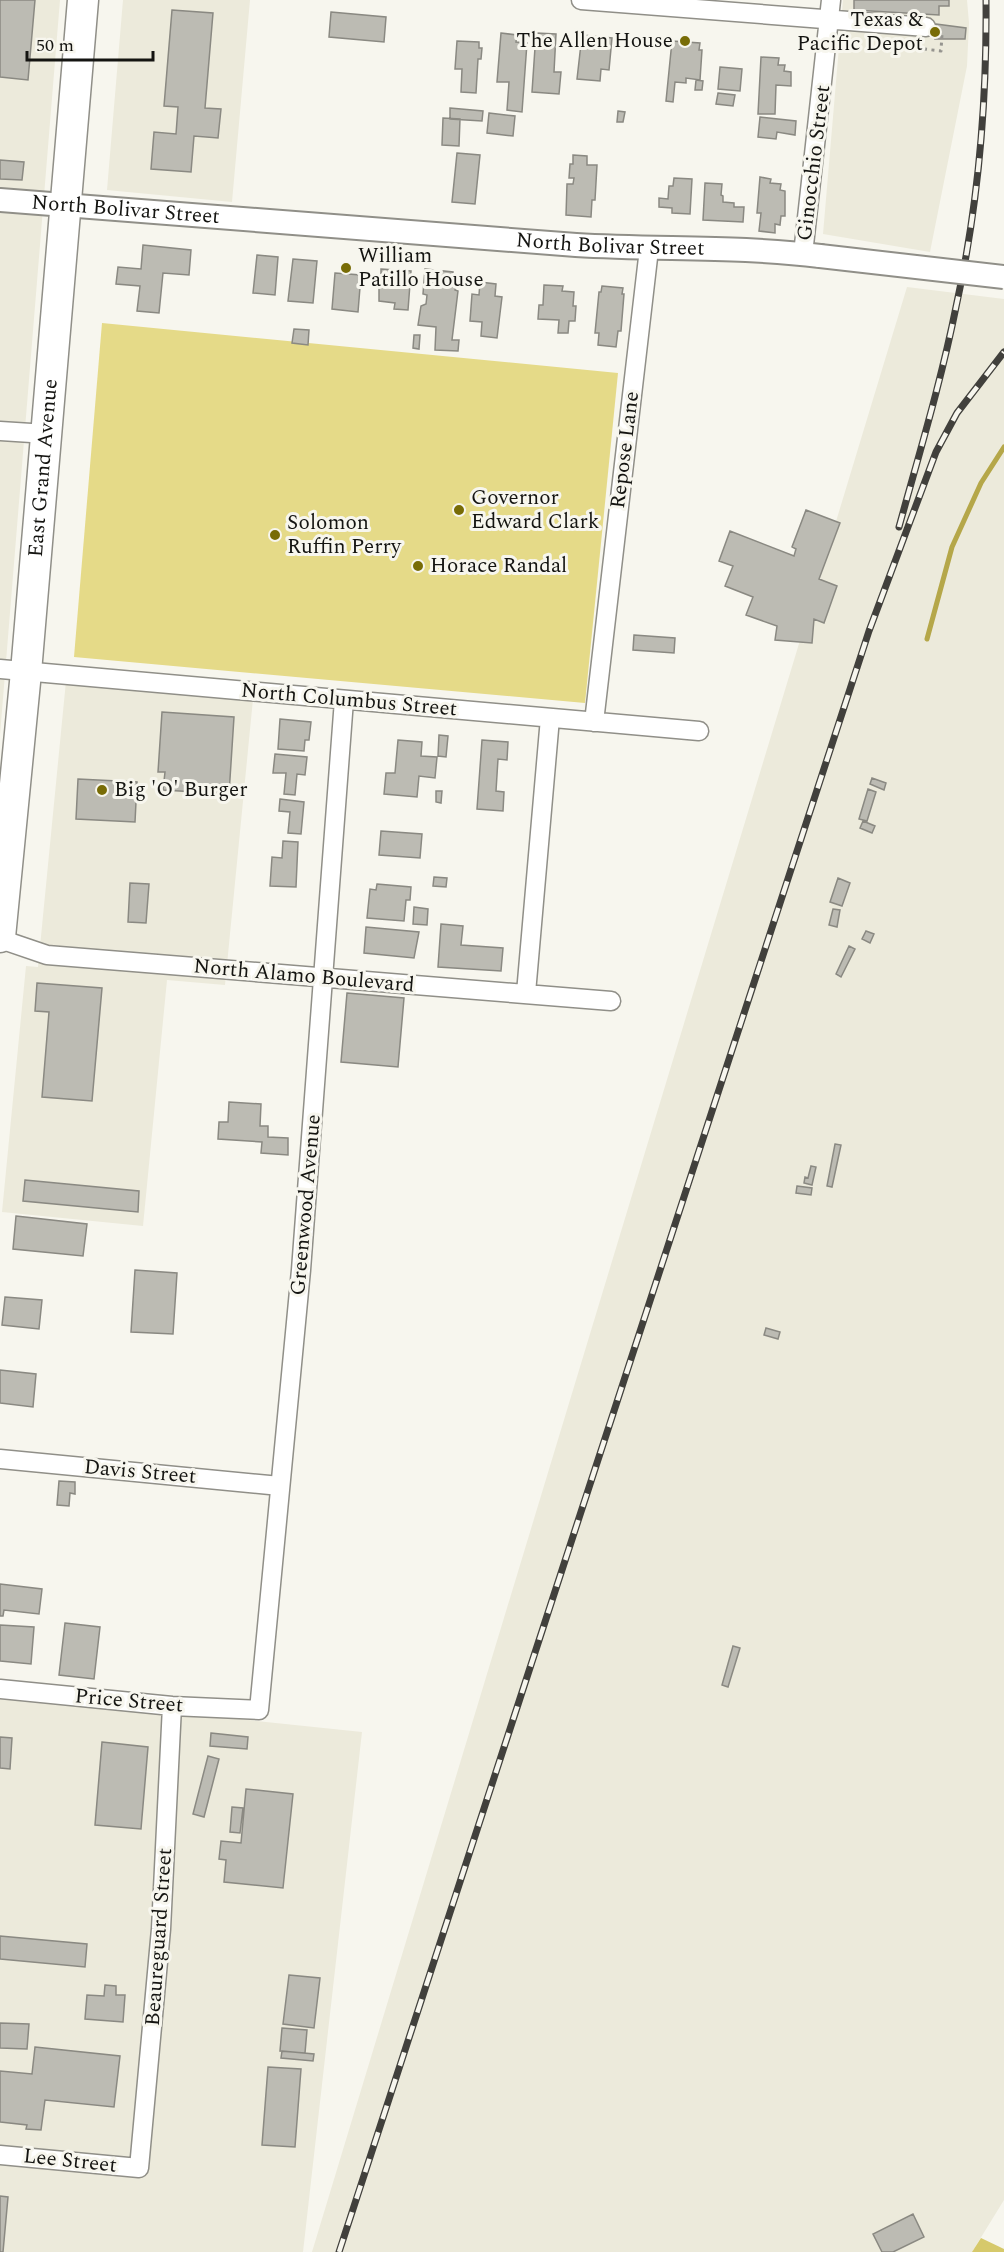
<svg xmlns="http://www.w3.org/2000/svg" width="1004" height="2252" font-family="Spectral,serif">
<rect width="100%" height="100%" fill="#f7f6ee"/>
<path fill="#eceadb" d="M0,0H60L0,735Z
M123,0H250L232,202L107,190Z
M843,0H967L969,23L967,66L930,252L823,234Z
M907,287L1004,299V2200L972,2252H312Z
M66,681L253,699L225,985L167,980L143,1226L2,1212L26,966L38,967Z
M0,1694L362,1732L303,2252H0Z"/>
<path fill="#e5da88" d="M102,323L618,373L585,703L74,657Z"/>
<path fill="#d6c96b" d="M981,2238L1004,2249V2252H972Z"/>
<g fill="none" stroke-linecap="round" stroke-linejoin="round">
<path stroke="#b5a749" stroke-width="5" d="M927,639L952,547L981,483L1004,447"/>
</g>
<path fill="#bcbbb3" stroke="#8a8982" stroke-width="1.5" d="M0,0H35L28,80L0,77Z
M854,0H949V6H939V15L854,10Z
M172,10L213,13L205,108L221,109L218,138L194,136L191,172L151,169L154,132L176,134L178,107L164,106Z
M331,12L386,17L384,42L329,37Z
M936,24L966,28L965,39H935Z
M501,33L517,35L516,42L527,43L522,112L507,110L509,82H497Z
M536,33L556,34L554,72H561L559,94L532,92Z
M582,35L612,38L609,70L601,69L600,81L577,79Z
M457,41L479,42V48H482L481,59H478L476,93L461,92L462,69H455Z
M672,41L700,43L699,50H702L700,80L686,78V83L675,82L673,102L666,101Z
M761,57L779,58L778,65H785L784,71L791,72V86L776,85L775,114H758Z
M720,67L742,69L740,91L718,89Z
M696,80L703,81L702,90H695Z
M718,93L735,95L733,106L716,104Z
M450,108L483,111L482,121L450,119Z
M618,111L625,112L623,122H617Z
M489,113L515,116L513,136L487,133Z
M760,117L796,121L795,135L777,132L776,139L758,137Z
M443,118L460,119L459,146L442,145Z
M457,153L480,155L475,204L452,202Z
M573,155L587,156V165H597L595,200H592L591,217L566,215L567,184H573L574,178H569L570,164H573Z
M0,160L24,162L22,180L0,179Z
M760,177L771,179L770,183L781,184L780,190L785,191V216H781L780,225L775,224V233L759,231L761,213H757Z
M674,178L692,179L690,214L672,213V208L659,207V198L668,199L669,186H673Z
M705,183L722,184L721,195L723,196V202L734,203V207H744L743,222L703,220Z
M143,245L191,250L189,275L163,273L159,313L137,311L140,286L116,284L118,267L141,269Z
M257,255L278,257L275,295L253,293Z
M293,259L317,261L313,303L288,301Z
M381,269L411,271L408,310L394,309L395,303L379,301V276H381Z
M425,269L453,272L452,279H456L455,290L458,291L452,340H459L458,351L435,350L436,327L418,325L421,306L426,304L427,295L423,294Z
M335,273L361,275L358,312L332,309Z
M480,282L496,284L495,296L502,297L497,338L481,336L482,322L470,321L472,294L479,295Z
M544,285L563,286L562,291L574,292L573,306H576L575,321H569L568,333H558L559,320L538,319L539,305H543Z
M602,286L623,288L622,294H624L621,331H618L616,347L598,345L599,333H595L599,292H601Z
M294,329L309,330L308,345L292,343Z
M414,335H420L419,349L413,348Z
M806,510L840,523L819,579L837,586L824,623L814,619L812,643L775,640L777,626L746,615L753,597L725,586L733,566L719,561L730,531L794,556L796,549L792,547Z
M634,635L675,638L674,653L633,650Z
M162,712L234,717L229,794L163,790L165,772H158Z
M280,719L311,722L309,740H305L304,751L278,749Z
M439,735L448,736L446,757L438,756Z
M398,740L422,742L421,756L437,757L435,778L419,776L417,797L384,794L386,773H395Z
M482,740L508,742L507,760L498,759L496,791L504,792L503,811L477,809Z
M275,754L307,757L305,775L297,774L295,795L284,794L286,773H273Z
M872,778L886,783L884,790L870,784Z
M78,779L137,782L135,822L76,819Z
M868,789L876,792L867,821L859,819Z
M436,791H442L441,803L436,802Z
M280,799L304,802L301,834L288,833L290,812L279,811Z
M863,821L875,826L872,833L860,828Z
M381,831L422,834L420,858L379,855Z
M283,841L298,842L296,887L270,886L272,857L282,858Z
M434,877L447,878L446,887L433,886Z
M838,878L850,883L842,906L830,902Z
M130,883L149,884L146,923L128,922Z
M377,884L411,887L410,900H406L404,921L367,918L370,889L376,890Z
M414,907L428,909L427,925L413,924Z
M833,909L840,910L837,927L829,925Z
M441,924L463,926L461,945L503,948L501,971L438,967Z
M366,927L419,932L414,958L364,953Z
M866,931L874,934L870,943L862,939Z
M849,946L855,949L841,977L836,974Z
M37,983L102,988L92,1101L42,1097L49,1012L35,1011Z
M347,993L404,998L398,1067L341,1062Z
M229,1102L261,1104L260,1126H268V1137L288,1138V1155L261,1153L262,1142L218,1139L219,1122H228Z
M835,1144L841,1145L832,1187L827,1186Z
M811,1166L816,1167L812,1185L804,1183L805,1177L808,1178Z
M25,1180L139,1191L138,1212L23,1201Z
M797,1186L812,1188L811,1195L796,1193Z
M16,1216L87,1224L83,1256L13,1249Z
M135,1270L177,1273L173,1334L131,1332Z
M5,1297L42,1300L39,1329L2,1325Z
M766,1328L780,1332L778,1339L764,1335Z
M0,1370L36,1374L33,1407L0,1403Z
M59,1481L75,1482V1494L70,1493L69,1506L57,1505Z
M0,1584L42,1589L39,1614L4,1610L3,1616H0Z
M65,1623L100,1627L94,1679L59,1675Z
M0,1625L34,1627L31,1664L0,1661Z
M733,1646L740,1648L728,1687L722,1685Z
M211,1733L248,1737L247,1749L210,1746Z
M0,1737L12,1738L10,1769L0,1768Z
M102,1742L148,1747L141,1829L95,1825Z
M208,1756L219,1759L204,1817L193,1814Z
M246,1789L293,1794L283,1888L224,1882L226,1860L219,1859L221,1841L241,1843Z
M232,1807L243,1808L240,1833L230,1832Z
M0,1936L87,1944L85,1967L0,1959Z
M289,1975L320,1978L314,2028L283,2024Z
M105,1985L116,1986V1995H125L123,2022L85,2019L87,1995L104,1996Z
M0,2023L29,2024L27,2049L0,2048Z
M282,2028L307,2030L305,2053L280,2051Z
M35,2047L120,2056L114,2107L45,2100L41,2130L26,2129L27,2125L0,2122V2071L32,2074Z
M282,2051L314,2054L313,2061L281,2058Z
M268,2067L301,2069L295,2147L262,2145Z
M0,2196L8,2197L3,2252H0Z
M913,2214L924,2237L893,2252H882L873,2234Z"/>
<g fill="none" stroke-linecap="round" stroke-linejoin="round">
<defs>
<path id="minor" d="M581,0L926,27
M803,254L831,0
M0,431L47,434
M0,669L699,731
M594,722L649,249
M0,939L47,955L611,1001
M526,993L550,718
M0,1459L280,1486
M0,1689L172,1706L259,1710L301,1270L344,700
M0,2155L139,2168L161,1929L172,1706"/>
<g id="tertiary">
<path id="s1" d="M0,200L576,245C658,250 739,246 820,256"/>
</g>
<g id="trunk">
<path id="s2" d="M0,937L26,672L83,0"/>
</g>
</defs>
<use href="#minor" stroke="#908f88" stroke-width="21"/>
<use href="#tertiary" stroke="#908f88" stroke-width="26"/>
<use href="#trunk" stroke="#908f88" stroke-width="33"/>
<path stroke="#95948f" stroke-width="3" stroke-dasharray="3 4.5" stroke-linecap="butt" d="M924,49L941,51L942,34"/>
<use href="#minor" stroke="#fff" stroke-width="18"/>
<use href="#tertiary" stroke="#fff" stroke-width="22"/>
<use href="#trunk" stroke="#fff" stroke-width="30"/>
<defs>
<path id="rail" d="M899,527C919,454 941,382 956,307C978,207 987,103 986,0
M339,2252L869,631L936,452L957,413L1004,352"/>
</defs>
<use href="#rail" stroke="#41403c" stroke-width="7"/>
<use href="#rail" stroke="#f7f6ee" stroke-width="4.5" stroke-dasharray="14" stroke-linecap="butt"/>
<defs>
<path id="tertiary-bridge" d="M820,256L1004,277"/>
</defs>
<use href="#tertiary-bridge" stroke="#908f88" stroke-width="26" stroke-linecap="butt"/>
<use href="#tertiary-bridge" stroke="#fff" stroke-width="22"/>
</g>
<g fill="#786c06" stroke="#f7f6ee" stroke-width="2">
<circle cx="935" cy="32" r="6"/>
<circle cx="685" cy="41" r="6"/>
<circle cx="346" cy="268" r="6"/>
<circle cx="459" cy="510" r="6"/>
<circle cx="275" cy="535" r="6"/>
<circle cx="418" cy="566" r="6"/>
<circle cx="102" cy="790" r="6"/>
</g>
<g text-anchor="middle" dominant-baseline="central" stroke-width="6" stroke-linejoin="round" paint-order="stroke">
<g font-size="21" fill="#141411" stroke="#f7f6ee" text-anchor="start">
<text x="923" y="20" text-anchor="end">Texas &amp;<tspan x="923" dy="24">Pacific Depot</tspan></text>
<text x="673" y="41" text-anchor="end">The Allen House</text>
<text x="358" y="256">William<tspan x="358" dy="24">Patillo House</tspan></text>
<text x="471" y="498">Governor<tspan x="471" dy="24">Edward Clark</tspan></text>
<text x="287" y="523">Solomon<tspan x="287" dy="24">Ruffin Perry</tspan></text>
<text x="430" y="566">Horace Randal</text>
<text x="114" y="790">Big 'O' Burger</text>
</g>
<g font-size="21" fill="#141411" stroke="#f7f6ee">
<text transform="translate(814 163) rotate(-83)">Ginocchio Street</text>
<text stroke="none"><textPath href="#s1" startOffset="126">North Bolivar Street</textPath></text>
<text stroke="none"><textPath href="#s1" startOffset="612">North Bolivar Street</textPath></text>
<text transform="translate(625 450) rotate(-83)">Repose Lane</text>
<text stroke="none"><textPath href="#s2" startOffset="471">East Grand Avenue</textPath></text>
<text transform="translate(349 700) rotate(5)">North Columbus Street</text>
<text transform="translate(304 976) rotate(5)">North Alamo Boulevard</text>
<text transform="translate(306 1205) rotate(-85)">Greenwood Avenue</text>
<text transform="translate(140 1472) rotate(5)">Davis Street</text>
<text transform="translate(129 1701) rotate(5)">Price Street</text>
<text transform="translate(159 1937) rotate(-86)">Beaureguard Street</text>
<text transform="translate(70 2161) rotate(6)">Lee Street</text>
</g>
</g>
<path d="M27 51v9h126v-9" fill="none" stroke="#141411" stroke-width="3"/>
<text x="36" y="51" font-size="18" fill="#141411" stroke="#f7f6ee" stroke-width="4.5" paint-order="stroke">50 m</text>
</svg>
